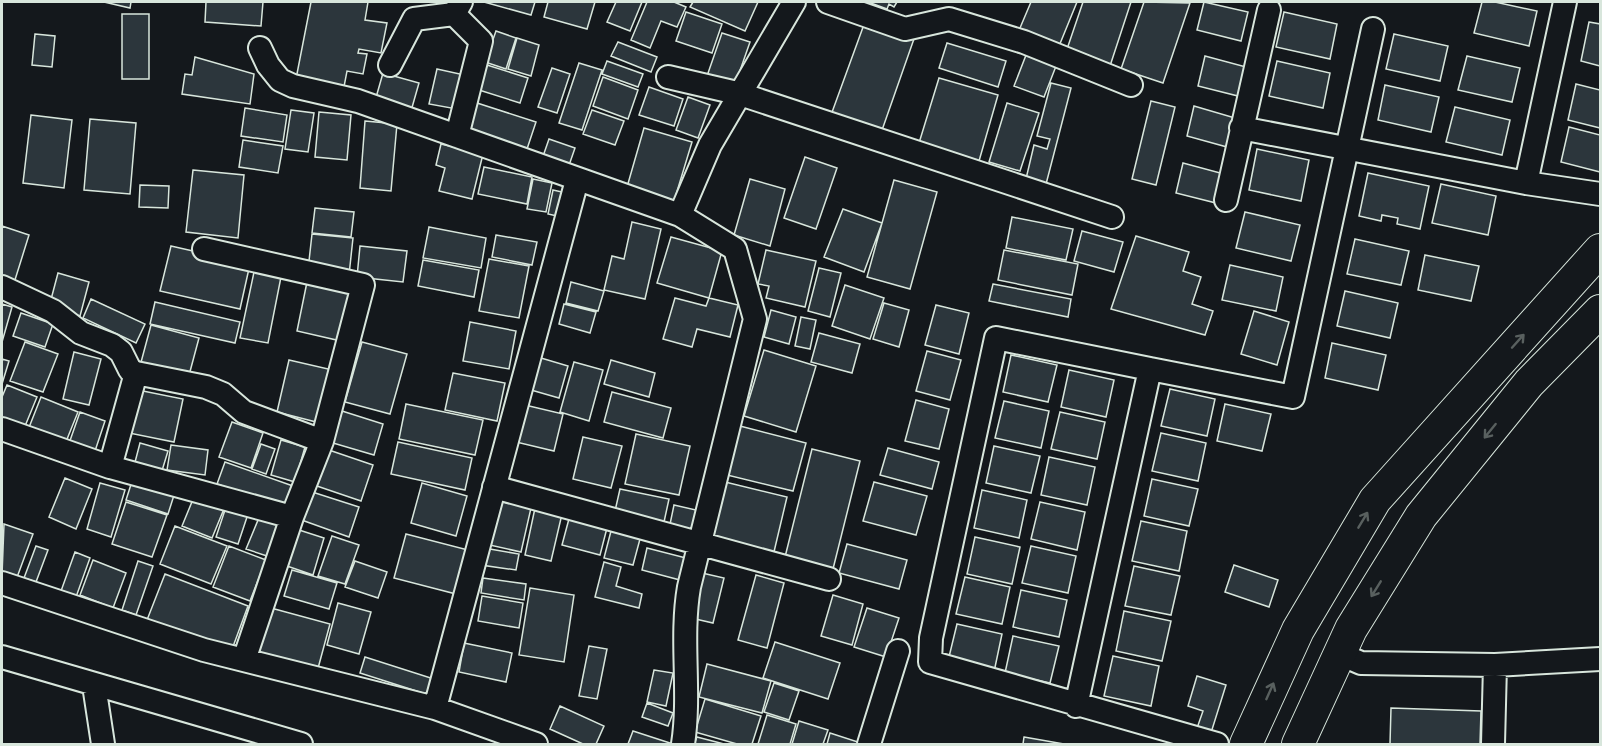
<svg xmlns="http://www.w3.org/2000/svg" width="1602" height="746" font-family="'Roboto Condensed',sans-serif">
<rect width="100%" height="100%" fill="#14181c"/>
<path fill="#2c363c" stroke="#d8e6dc" stroke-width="1.5" d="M104,2H131L130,8Z
M206,2H263L261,26L205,22Z
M311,2H368L365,20L387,23L381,53L359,49L358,53L367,54L363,74L347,71L343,92L295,84Z
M484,2H535L531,15Z
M548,2H595L587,29L544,17Z
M616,2H642L630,31L607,22Z
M647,2H674L686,7L677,27L661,21L650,48L631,40Z
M693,2H758L745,31L690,7Z
M868,2H897L894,7L889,4L887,9Z
M1031,2H1077L1057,51L1017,35Z
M1083,2H1131L1109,69L1065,55Z
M1144,2L1190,3L1163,83L1121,69Z
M1204,2L1248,12L1241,41L1197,30Z
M1482,2H1495L1537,11L1529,46L1474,33Z
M686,12L722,24L712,53L676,41Z
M1284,12L1337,24L1330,59L1276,47Z
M122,14H149V79H122Z
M866,19L915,36L881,133L831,115Z
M1589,22L1600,24V66L1581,61Z
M496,31L516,38L506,69L485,62Z
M722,33L750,42L735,85L707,76Z
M35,34L55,36L52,67L32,65Z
M1394,34L1448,46L1440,81L1386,69Z
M517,38L539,45L531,76L508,69Z
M618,42L657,57L651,72L611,56Z
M947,43L1006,61L998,87L939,68Z
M1028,50L1058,61L1044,97L1014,86Z
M1205,56L1246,67L1238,96L1198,86Z
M1467,56L1520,68L1512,102L1458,90Z
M195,57L254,74L250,104L182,94L185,74L192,75Z
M607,61L643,74L638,87L602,74Z
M1277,61L1330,73L1323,108L1269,96Z
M579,63L602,70L582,130L559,123Z
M487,65L528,78L520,103L479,90Z
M552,68L570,74L557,113L538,107Z
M437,69L469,76L462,110L429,104Z
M383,73L419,83L411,111L375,101Z
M603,77L638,90L628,119L593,106Z
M939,78L998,95L979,161L919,143Z
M1051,83L1071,88L1045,188L1025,183L1034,145L1047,149L1050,139L1037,136Z
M1576,84L1600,90V128L1568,120Z
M1385,85L1439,97L1431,132L1378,120Z
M649,87L683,99L674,126L639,115Z
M688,97L710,105L698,138L676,130Z
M1151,101L1175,107L1156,185L1132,179Z
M474,102L536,122L525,155L463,134Z
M1007,103L1039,113L1020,171L989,162Z
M1194,106L1235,118L1227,147L1187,136Z
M1455,107L1510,120L1502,155L1446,142Z
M245,108L287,115L283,142L241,136Z
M291,110L314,113L308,152L285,149Z
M592,110L624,121L615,145L583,134Z
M319,112L351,115L347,160L315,157Z
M31,115L72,120L64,188L23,183Z
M90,119L136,123L130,194L84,190Z
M365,121L397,124L391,191L360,188Z
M1569,127L1600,135V172L1561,162Z
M644,128L692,142L672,208L625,194Z
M549,139L575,148L567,171L541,162Z
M243,140L283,146L278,173L239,167Z
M441,144L483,154L472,199L439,191L445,168L436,165Z
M1257,149L1309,160L1301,201L1249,190Z
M805,157L837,168L816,229L784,218Z
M1183,163L1224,174L1216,203L1176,193Z
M484,167L532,177L527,204L478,194Z
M193,170L244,175L238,238L186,232Z
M1368,173L1429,186L1420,229L1397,224L1398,218L1382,215L1381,221L1359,216Z
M533,179L552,183L546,212L527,209Z
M750,179L785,189L770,246L734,235Z
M894,180L937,192L910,289L867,277Z
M1441,184L1496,196L1488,235L1432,223Z
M140,185L169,186L168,208L139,207Z
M553,190L571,194L566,218L548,214Z
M315,208L354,212L351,237L312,233Z
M843,209L882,223L864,272L824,257Z
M1245,212L1300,225L1291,261L1236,248Z
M1012,217L1073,229L1066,260L1006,248Z
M632,222L661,229L645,299L604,290L612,256L624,259Z
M2,226L29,235L14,283L2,279Z
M429,227L486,238L481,268L423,258Z
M1082,231L1123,242L1114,272L1074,261Z
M312,234L353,238L349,275L308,270Z
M496,235L537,242L532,265L492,257Z
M1136,236L1189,252L1183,271L1201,277L1192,304L1213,311L1205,335L1111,309Z
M671,237L722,251L709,298L657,283Z
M1355,239L1409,251L1401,285L1347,274Z
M171,246L250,264L240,309L160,291Z
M360,246L407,251L403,282L357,277Z
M766,250L816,261L805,307L766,298L769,286L758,284Z
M1004,250L1078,264L1072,295L998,280Z
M1425,255L1479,266L1471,301L1418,290Z
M489,259L529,266L519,318L479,311Z
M423,260L479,270L474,297L418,286Z
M1230,265L1283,277L1276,311L1222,300Z
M819,268L841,273L830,317L808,311Z
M254,272L281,277L268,343L240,338Z
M58,273L89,282L80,316L49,307Z
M307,282L352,292L341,341L297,331Z
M571,282L604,291L598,311L566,303Z
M993,284L1071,299L1068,317L989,301Z
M845,285L884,298L870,339L832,326Z
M1345,291L1398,303L1390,338L1337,326Z
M675,298L706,306L709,298L738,305L730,337L697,329L692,347L663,339Z
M91,299L145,324L136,343L83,318Z
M155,302L240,322L235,343L150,324Z
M884,303L909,310L899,347L873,339Z
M2,304L12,307L2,342Z
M564,304L596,312L590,333L559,324Z
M936,305L969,313L959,354L925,345Z
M771,310L796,317L789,344L764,337Z
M1254,311L1289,322L1277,365L1241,354Z
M21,313L53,324L45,347L13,336Z
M801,317L816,320L810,349L795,346Z
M470,322L516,331L509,369L463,361Z
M151,325L199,338L188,379L140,366Z
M819,333L860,344L852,373L811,362Z
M25,342L58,354L43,392L10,381Z
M362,342L407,354L390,414L345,402Z
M1332,343L1386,355L1378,390L1325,378Z
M764,350L816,366L796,432L744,416Z
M927,351L961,360L950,400L916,391Z
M74,352L101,359L89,405L63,399Z
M1011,355L1057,365L1048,402L1003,392Z
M541,358L568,366L559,398L531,390Z
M2,359L9,361L2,384Z
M289,360L337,371L324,424L277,412Z
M611,360L655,373L649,397L604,384Z
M574,362L603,370L589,421L560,412Z
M1069,370L1114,380L1106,417L1061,407Z
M453,373L505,383L497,421L445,410Z
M7,385L37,397L23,431L2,423V397Z
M1170,389L1215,399L1207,436L1161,426Z
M138,390L183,399L174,442L129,433Z
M612,392L671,408L663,438L604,422Z
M41,397L78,412L63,449L26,435Z
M916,400L949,409L939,449L905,441Z
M1004,401L1049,411L1041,448L995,438Z
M406,404L483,420L475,455L399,439Z
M1225,404L1271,414L1262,451L1217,441Z
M525,405L563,414L554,451L516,442Z
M342,411L383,424L374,455L333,443Z
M80,412L105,421L92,460L66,452Z
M1060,412L1105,422L1097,459L1051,449Z
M232,422L263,433L251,468L219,457Z
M740,426L806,443L793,491L727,475Z
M1161,433L1206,443L1198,481L1152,471Z
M636,434L690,446L679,495L625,484Z
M583,437L622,446L611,488L573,479Z
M281,440L305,447L295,482L271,475Z
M398,442L472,458L465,490L391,474Z
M140,443L168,451L161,474L134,466Z
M261,444L275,449L266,474L252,469Z
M171,445L208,450L205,475L167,470Z
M994,446L1040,456L1031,493L986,483Z
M323,448L373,465L361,501L311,484Z
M888,448L939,462L932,489L880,475Z
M812,449L860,461L833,569L785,557Z
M1049,457L1095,467L1087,505L1041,495Z
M225,462L293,486L285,508L217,484Z
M134,475L176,489L168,514L126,500Z
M65,478L92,489L76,529L49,517Z
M1152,479L1198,489L1189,526L1144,516Z
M721,481L787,497L773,556L706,540Z
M874,482L927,496L916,535L863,521Z
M100,483L125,490L111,537L87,529Z
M422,483L467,496L456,536L411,523Z
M620,489L669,499L664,522L615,511Z
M306,490L359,507L349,537L296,518Z
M982,490L1027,500L1019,538L974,528Z
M196,492L226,504L212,538L182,526Z
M494,500L531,508L521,552L485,544Z
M228,501L250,508L238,544L216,537Z
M126,502L167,515L152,557L112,544Z
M1040,502L1085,512L1077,550L1031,539Z
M674,505L696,510L692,534L669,529Z
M535,508L562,514L551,561L525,555Z
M261,513L285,520L273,558L246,549Z
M570,515L608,524L600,555L562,545Z
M1141,521L1187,531L1179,571L1132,561Z
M4,524L33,534L16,580L2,575Z
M175,526L227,546L211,584L160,564Z
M296,529L324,538L313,575L284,565Z
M611,531L640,539L633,565L604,558Z
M406,534L468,550L456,594L394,578Z
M332,536L359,545L345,584L318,576Z
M975,537L1020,547L1012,584L967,574Z
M847,544L907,560L899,589L839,573Z
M36,546L48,550L36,582L24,578Z
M229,546L266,560L250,601L213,587Z
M1031,546L1076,556L1068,593L1022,583Z
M484,548L519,554L516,570L481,565Z
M647,548L686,558L680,580L642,570Z
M75,552L90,558L76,597L61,591Z
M93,560L126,573L113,608L80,595Z
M138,561L153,566L136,615L122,610Z
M355,561L387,572L378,598L345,587Z
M604,562L621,567L616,586L642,594L639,608L595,597Z
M1234,565L1278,580L1269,607L1225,592Z
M1134,566L1180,576L1171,615L1125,606Z
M292,570L337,583L329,609L284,596Z
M702,573L724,578L713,623L691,618Z
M165,574L248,606L231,652L147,620Z
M756,575L784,583L767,648L738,640Z
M965,577L1010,587L1002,624L956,614Z
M483,578L526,584L524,600L481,593Z
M530,588L574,595L564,662L519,655Z
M1021,590L1067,600L1059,637L1013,627Z
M833,595L863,604L852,645L821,636Z
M482,596L523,603L519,628L478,621Z
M338,603L371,612L359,654L327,645Z
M271,608L330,624L317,672L258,656Z
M867,608L899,618L886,657L854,647Z
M1124,611L1171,621L1162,661L1116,651Z
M957,624L1002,634L994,672L948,661Z
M1013,636L1059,646L1050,683L1005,673Z
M775,642L840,663L828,699L763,678Z
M464,643L512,653L506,682L459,672Z
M589,646L607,649L597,699L579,696Z
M1113,656L1159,666L1151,706L1104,696Z
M365,657L437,680L432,696L360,673Z
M707,664L771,681L762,713L699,697Z
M654,670L673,673L666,706L647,702Z
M1197,676L1226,685L1210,736L1196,731L1203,711L1188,706Z
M774,683L799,691L789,720L764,712Z
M705,699L761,716L752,744H737L695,732Z
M647,703L673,713L668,726L642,717Z
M560,706L604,726L596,744H583L550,729Z
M1391,708L1481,711L1480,744H1390Z
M767,715L796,724L790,744H758Z
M799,721L828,730L823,744H792Z
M633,731L673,744H628Z
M830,733L861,743V744H827Z
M697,737L724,744H694Z
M1024,737L1064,744H1023Z"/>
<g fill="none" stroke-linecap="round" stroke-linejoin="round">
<defs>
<path id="minor" d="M828,2L905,29L949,19L1024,42L1131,85
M454,14L481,41L457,136
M260,48L268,65L280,80L293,86L358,101L680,215L735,249L755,319L689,587C680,639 691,692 683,744
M390,65L414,19L454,14L461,2
M668,77L737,93L1112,217
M1241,128L1526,183L1600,194
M1526,183L1565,2
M1226,200L1269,10
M680,215L710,145L794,2
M204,249L363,285L322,441L292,517L244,660
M2,287L53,311L81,333L112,345L121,352L130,370L136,373L206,387L223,394L244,412L322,441
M1150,369L996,338L931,638L930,662L1217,744
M2,429L110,467L136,373
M110,467L292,517
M494,487L829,579
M2,583L204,650L435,708L536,744
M1340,654L1361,663L1495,665L1600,659
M2,657L301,744
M94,685L103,744
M1076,706L1150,369L1293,397L1373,29
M435,708L577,180
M869,744L898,651
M1493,744L1495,665"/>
<path id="secondary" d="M1246,744L1298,630L1375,500L1600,250
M1298,744L1351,629L1421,516L1529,383L1600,311"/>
</defs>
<use href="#minor" stroke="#d8e6dc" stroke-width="26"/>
<use href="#secondary" stroke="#d8e6dc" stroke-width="34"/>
<use href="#minor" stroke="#14181c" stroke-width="22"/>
<use href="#secondary" stroke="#14181c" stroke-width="32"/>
</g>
<defs><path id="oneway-shaft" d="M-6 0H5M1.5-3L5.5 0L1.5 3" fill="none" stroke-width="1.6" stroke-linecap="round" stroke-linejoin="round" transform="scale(1.5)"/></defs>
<g stroke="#59605f">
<use href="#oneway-shaft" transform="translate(1518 341) rotate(-48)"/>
<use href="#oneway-shaft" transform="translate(1490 431) rotate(129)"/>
<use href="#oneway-shaft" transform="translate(1363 520) rotate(-59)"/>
<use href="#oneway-shaft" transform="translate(1376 589) rotate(122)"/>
<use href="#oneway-shaft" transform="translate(1270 691) rotate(-66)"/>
</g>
<rect width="1602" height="746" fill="none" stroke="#d8e6dc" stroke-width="6"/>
</svg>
